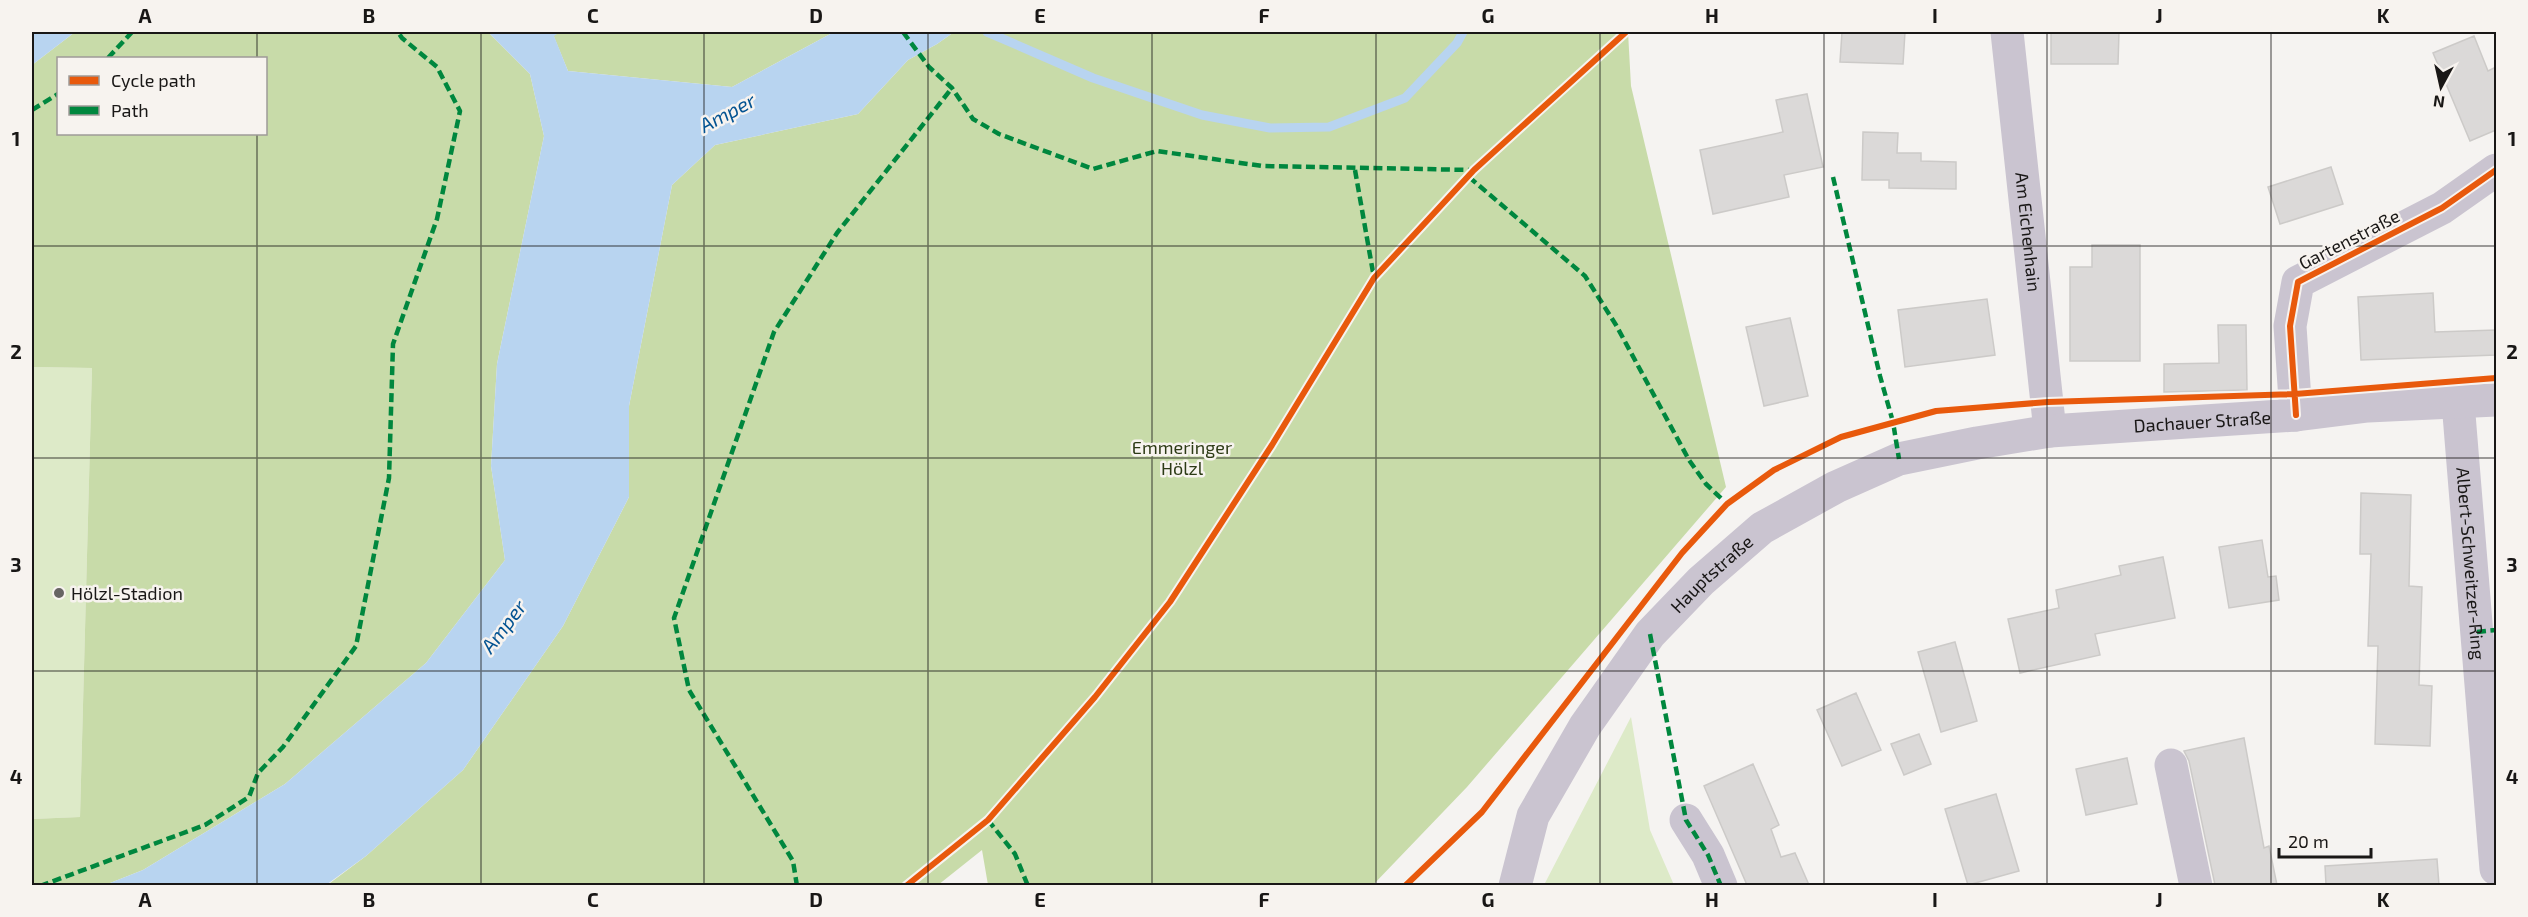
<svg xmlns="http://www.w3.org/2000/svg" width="2528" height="917" font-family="'Exo 2',sans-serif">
<rect width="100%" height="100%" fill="#f5f3f1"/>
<path fill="#ddeac8" d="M32,367L92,368L80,817L32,819Z
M1631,717L1650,830L1674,885H1544Z"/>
<path fill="#c8dba9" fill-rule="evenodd" d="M75,32H488L530,74L544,136L497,364L491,466L505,560L426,663L285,784L143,870L105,885H32V819L80,817L92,368L32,367V65ZM58,58H266V134H58Z
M552,32H834L732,87L568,71Z
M954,32H1628L1631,86L1726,487L1467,787L1372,886L988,885L982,850L938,885L326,886L366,856L463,770L563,626L629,497V406L672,185L715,145L858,114L908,60L937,44Z"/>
<path fill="#b8d4f0" d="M32,32H75L32,65Z
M488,32H560L554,36L568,71L732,87L834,32H954L937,44L908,60L858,114L715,145L672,185L629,406V497L563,626L463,770L366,856L326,885H105L143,870L285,784L426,663L505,560L491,466L497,364L544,136L530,74Z"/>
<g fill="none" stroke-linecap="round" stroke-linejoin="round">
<path stroke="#b8d4f0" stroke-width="9" d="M987,32L1093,78L1202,115L1270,128L1329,127L1405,98L1457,43L1463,32"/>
</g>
<path fill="#dbd9d8" stroke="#cccac8" stroke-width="1.5" d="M1842,32H1905L1903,64L1840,62Z
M2051,32H2119L2118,64H2051Z
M2474,36L2488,71L2496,67V130L2470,141L2433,53Z
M1807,94L1823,167L1784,175L1789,197L1713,214L1700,150L1783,132L1776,100Z
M1863,132L1898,133L1897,153H1921V161L1956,162V189L1889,188V180H1862Z
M2331,167L2343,204L2280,224L2268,187Z
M2092,245H2140V361H2070V267H2092Z
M2433,293L2435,332L2496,330V355L2361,360L2358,297Z
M1987,299L1995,355L1905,367L1898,310Z
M1790,318L1808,396L1764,406L1746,327Z
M2218,325H2246L2247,390L2164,392V364L2219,363Z
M2361,493L2411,495L2409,586L2422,587L2419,685L2432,686L2430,746L2375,744L2378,646H2368L2371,554H2360Z
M2262,540L2268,577L2276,576L2279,600L2229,608L2219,547Z
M2163,557L2175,618L2095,634L2100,655L2020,673L2008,619L2059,608L2056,590L2121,575L2119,566Z
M1955,642L1977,721L1941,732L1918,652Z
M1856,693L1881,750L1842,766L1817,710Z
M1919,734L1931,764L1904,775L1891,744Z
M2244,738L2264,848L2269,846L2277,885H2215L2189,761L2184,751Z
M2127,758L2137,804L2086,815L2076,769Z
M1753,764L1779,825L1771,829L1781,857L1795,853L1809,885H1747L1704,786Z
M1996,794L2019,871L1968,885L1945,809Z
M2437,859L2439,885H2326L2325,866Z"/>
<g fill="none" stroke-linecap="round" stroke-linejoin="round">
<g stroke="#cac4d0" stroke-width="33">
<path id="s1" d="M2007,32L2050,431"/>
<path id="s2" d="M2458,402L2496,869"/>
<path d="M2296,415L2290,326L2298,282L2442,208L2496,170"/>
<path d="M2171,765L2196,886"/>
<path d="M1686,820L1708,855L1721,886"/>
<path id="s3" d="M1515,886L1533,816L1585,726L1650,634L1701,581L1762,528L1836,487L1899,459L1977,443L2050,431L2296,415L2368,406L2496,400"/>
</g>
<path stroke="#00873e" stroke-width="4.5" stroke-dasharray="9 4.5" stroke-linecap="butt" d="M903,32L929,67L952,88L973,119L999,134L1093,169L1157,151L1262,166L1474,170
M108,58L132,32
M32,110L58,94
M1355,170L1374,278
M1469,177L1585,276L1616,325L1689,460L1706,484L1727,504
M1833,177L1880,376L1893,422L1899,459
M2477,632L2496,630
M1650,634L1686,820L1708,855L1721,886
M988,820L1015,854L1028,886
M40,886L205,825L249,797L258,773L283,747L356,646L389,478L393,344L437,219L460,111L437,67L402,38L398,32
M797,886L793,861L689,690L674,618L774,332L837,233L952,88"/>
<defs>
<path id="cycleway" d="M2296,415L2290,326L2298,282L2442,208L2496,170
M906,886L988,820L1095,697L1170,602L1272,445L1374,278L1474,170L1626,32
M1405,886L1482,812L1682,553L1727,504L1774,470L1841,437L1936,411L2048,402L2295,394L2496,378"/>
</defs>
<use href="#cycleway" stroke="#f7f3ef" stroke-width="10"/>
<use href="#cycleway" stroke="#e8590c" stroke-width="6"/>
</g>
<path fill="none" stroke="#191716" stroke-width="1.5" stroke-opacity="0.55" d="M257,32V58M481,32V886M704,32V886M928,32V886M1152,32V886M1376,32V886M1600,32V886M1824,32V886M2047,32V886M2271,32V886M257,134V886M32,246H2496M32,458H2496M32,671H2496"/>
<circle fill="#666463" stroke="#f7f3ef" stroke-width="2" cx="59" cy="593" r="6"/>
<g text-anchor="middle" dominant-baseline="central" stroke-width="5" stroke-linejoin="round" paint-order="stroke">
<g font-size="18" fill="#191716" stroke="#f7f3ef">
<text stroke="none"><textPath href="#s1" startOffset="201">Am Eichenhain</textPath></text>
<text transform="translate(2349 239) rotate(-27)">Gartenstraße</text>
<text stroke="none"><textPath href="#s3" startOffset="903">Dachauer Straße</textPath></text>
<text stroke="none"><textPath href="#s2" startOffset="162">Albert-Schweitzer-Ring</textPath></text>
<text stroke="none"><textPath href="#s3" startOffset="375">Hauptstraße</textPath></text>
</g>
<g font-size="18" fill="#2c3a15" stroke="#f7f3ef">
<text x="1182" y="447">Emmeringer<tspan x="1182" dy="21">Hölzl</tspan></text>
</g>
<g font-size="18" fill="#191716" stroke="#f7f3ef" text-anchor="start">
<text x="71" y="593">Hölzl-Stadion</text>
</g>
<g font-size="20" font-style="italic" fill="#035392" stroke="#f7f3ef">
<text transform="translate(727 112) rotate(-28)">Amper</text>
<text transform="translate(503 626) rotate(-53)">Amper</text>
</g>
</g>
<rect width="2528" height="917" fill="none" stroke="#f7f3ef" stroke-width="66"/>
<rect x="57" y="57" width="210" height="78" fill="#f7f3ef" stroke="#9e9b98" stroke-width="1.5"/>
<rect x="69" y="76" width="30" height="9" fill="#e8590c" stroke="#9e9b98" stroke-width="1.5"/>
<text x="111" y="87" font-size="18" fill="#191716">Cycle path</text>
<rect x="69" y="106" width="30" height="9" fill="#00873e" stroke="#9e9b98" stroke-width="1.5"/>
<text x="111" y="117" font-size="18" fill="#191716">Path</text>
<g transform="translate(2441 87) rotate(188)" stroke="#f7f3ef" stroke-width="4.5" paint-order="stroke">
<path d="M0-4.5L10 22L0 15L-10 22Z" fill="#191716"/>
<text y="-9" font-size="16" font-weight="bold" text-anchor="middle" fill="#191716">N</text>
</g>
<path d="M2279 848v9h92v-9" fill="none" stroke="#191716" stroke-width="3"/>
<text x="2288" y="848" font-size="18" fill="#191716" stroke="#f7f3ef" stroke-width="4.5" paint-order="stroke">20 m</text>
<rect x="33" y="33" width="2462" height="851" fill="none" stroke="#191716" stroke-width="2"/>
<g font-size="20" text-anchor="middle" font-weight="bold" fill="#191716">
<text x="145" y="23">A</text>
<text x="369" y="23">B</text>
<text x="593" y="23">C</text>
<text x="816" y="23">D</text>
<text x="1040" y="23">E</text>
<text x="1264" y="23">F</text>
<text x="1488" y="23">G</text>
<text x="1712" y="23">H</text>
<text x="1935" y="23">I</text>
<text x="2159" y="23">J</text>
<text x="2383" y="23">K</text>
<text x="16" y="146">1</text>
<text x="2512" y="146">1</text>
<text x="16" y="359">2</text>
<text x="2512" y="359">2</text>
<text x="16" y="572">3</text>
<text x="2512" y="572">3</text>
<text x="16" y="784">4</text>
<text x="2512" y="784">4</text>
<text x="145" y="907">A</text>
<text x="369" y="907">B</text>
<text x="593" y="907">C</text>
<text x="816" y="907">D</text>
<text x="1040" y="907">E</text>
<text x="1264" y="907">F</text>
<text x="1488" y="907">G</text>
<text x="1712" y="907">H</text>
<text x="1935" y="907">I</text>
<text x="2159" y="907">J</text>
<text x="2383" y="907">K</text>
</g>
</svg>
